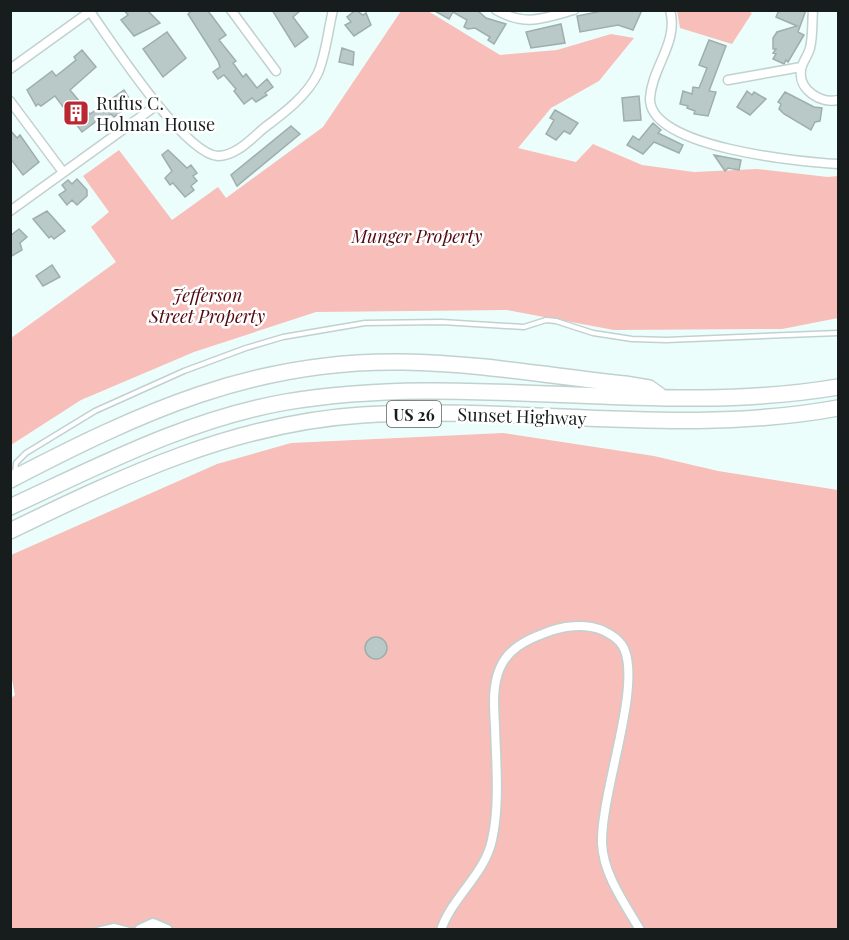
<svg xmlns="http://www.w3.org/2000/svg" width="849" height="940" font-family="'Playfair Display',serif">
<rect width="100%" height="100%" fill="#ecfefb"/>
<path fill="#f7beba" d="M401,11H428L500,55L557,50L611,34L634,38L599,81L551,108L518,148L576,162L593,144L642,165L694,172L757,169L828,177L838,176V318L782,329L614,330L507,310L316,312L194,352L81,400L11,445V338L116,262L91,227L109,212L83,176L119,150L172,220L218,187L226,198L323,127Z
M747,11L752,13L732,44L680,28L677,11Z
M503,433L654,456L718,471L838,490V929L11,930L10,699L15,695L10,669L11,555L217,464L291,443Z"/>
<path fill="#b8c9c7" stroke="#9eaeac" stroke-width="1.5" d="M124,10H147L160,23L134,36L121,20L128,15Z
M192,10H207L212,16L226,35L219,40L236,61L233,63L243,77L246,74L257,88L267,79L273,87L265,93L267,95L256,102L252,98L244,104L234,91L236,89L224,75L218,79L213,72L220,67L218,61L188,14Z
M272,10H301L293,17L308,37L295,47Z
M356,10L363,15L366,13L371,25L354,36L345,25L351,22L347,17Z
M433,10H477L486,18L506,24L494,44L488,40L490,37L475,28L468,29L464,27L467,20L453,12L449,19Z
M607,10H642L633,30L618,25L580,32L577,16Z
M779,10H806L798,32L804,35L788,62L786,60L784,64L773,59L776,54L773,53L776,49H773V38L777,32L797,26L776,17Z
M561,24L565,43L531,48L526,32Z
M167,32L186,58L163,77L143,49Z
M709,40L726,46L709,91L716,92L708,116L694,114L695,111L687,108L688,106L680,104L683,91L692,94L693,87L699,88L707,68L699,65Z
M342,48L354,52L353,65L339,62Z
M82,50L96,67L70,90L90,114L124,90L132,103L114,117L111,114L104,119L102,117L82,132L55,96L41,106L38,104L36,106L27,90L52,71L56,76L76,60L74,57Z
M747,91L752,95L754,92L766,99L750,115L737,107Z
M785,92L814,107L822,108L820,121L815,122L811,130L784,114L779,109L781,104L778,102Z
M639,96L641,120L624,121L622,98Z
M555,110L578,123L570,134L564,131L556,140L546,134L554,120L550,118Z
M653,123L661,130L658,133L683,145L679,153L654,142L643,154L627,145L633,136L639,140Z
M291,126L300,134L237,186L231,175Z
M10,130L17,138L20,135L39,162L23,175L10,158Z
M168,150L187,168L191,165L197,173L193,176L197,181L191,186L194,190L185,197L173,183L170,185L165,178L172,171L162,155Z
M714,155L741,160L739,170L728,168L725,171Z
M77,179L87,190V196L77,205L72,200L67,205L59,195L66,190L62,185L68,180L72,184Z
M47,211L65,231L54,239L51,236L49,238L33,219Z
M19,229L27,237L20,243L22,250L10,257V236Z
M52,265L60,277L43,286L36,276Z
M365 648a11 11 0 1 1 22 0a11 11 0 1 1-22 0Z"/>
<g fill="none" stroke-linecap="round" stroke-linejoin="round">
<defs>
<path id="service" d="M15,474L16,463L26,453L95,411L184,371L246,348L283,337L365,323L442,322L524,327L546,320L556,321L593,333L632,339L666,340L838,333
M97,930L114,926L129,930"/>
<path id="minor" d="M89,10C110,40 184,154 218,156C236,156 251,139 264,128C284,113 307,96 318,73C326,54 328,30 333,10
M231,10L276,71
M496,10C526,27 544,18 574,10
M670,10C679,42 652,67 650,98C648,148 802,162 838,164
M813,10C812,23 813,36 810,48C808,56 802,62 801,70C798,90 821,104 838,100
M10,69L92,10
M728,80L801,67
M10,101L63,172
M10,211L157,105
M441,930C452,897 485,874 492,840C500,804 496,763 495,726C494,707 492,686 500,668C508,649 526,640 545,633C562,626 584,623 602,630C612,635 621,640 625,651C640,691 601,793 602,843C603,874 625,904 640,930"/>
<path id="tertiary" d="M140,930L153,924L167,930"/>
<path id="motorway" d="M10,480C139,413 254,359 403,362C477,363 551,376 625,384L649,388L659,395
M10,507C99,466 188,419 286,402C468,371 656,418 838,387
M10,531C123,476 235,423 362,415C520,405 681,437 838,408"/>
</defs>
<use href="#service" stroke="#c1d1cf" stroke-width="7"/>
<use href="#minor" stroke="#c1d1cf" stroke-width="11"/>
<use href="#tertiary" stroke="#c1d1cf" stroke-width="14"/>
<use href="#motorway" stroke="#c1d1cf" stroke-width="18"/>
<use href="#service" stroke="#fff" stroke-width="4"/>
<use href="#minor" stroke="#fff" stroke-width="8"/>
<use href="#tertiary" stroke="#fff" stroke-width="10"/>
<use href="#motorway" stroke="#fff" stroke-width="15"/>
</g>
<defs>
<symbol id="building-square" viewBox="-11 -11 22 22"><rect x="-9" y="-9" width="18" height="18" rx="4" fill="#b92832" stroke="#fff"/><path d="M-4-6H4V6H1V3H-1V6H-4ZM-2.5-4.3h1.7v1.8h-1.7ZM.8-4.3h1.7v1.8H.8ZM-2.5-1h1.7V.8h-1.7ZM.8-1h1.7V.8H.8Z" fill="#fff"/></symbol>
</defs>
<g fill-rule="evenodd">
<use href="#building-square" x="61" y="98" width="30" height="30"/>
</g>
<g text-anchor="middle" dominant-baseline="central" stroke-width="5" stroke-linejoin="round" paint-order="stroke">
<rect fill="#fff" stroke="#5d6160" stroke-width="1.5" x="387" y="401" width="54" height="26" rx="4.5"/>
<g font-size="16" font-weight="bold" fill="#171d1c">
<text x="414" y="414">US 26</text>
</g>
<g font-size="18" fill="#171d1c" stroke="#fff" text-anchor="start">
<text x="96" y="103">Rufus C.<tspan x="96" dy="21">Holman House</tspan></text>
</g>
<g font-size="18" font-style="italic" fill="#53070e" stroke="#fff">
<text x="417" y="236">Munger Property</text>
<text x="207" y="295">Jefferson<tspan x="207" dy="21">Street Property</tspan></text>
</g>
<g font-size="18" fill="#171d1c" stroke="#fff">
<text transform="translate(522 416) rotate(2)">Sunset Highway</text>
</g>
</g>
<rect width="849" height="940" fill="none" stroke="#171d1c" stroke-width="24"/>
</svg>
